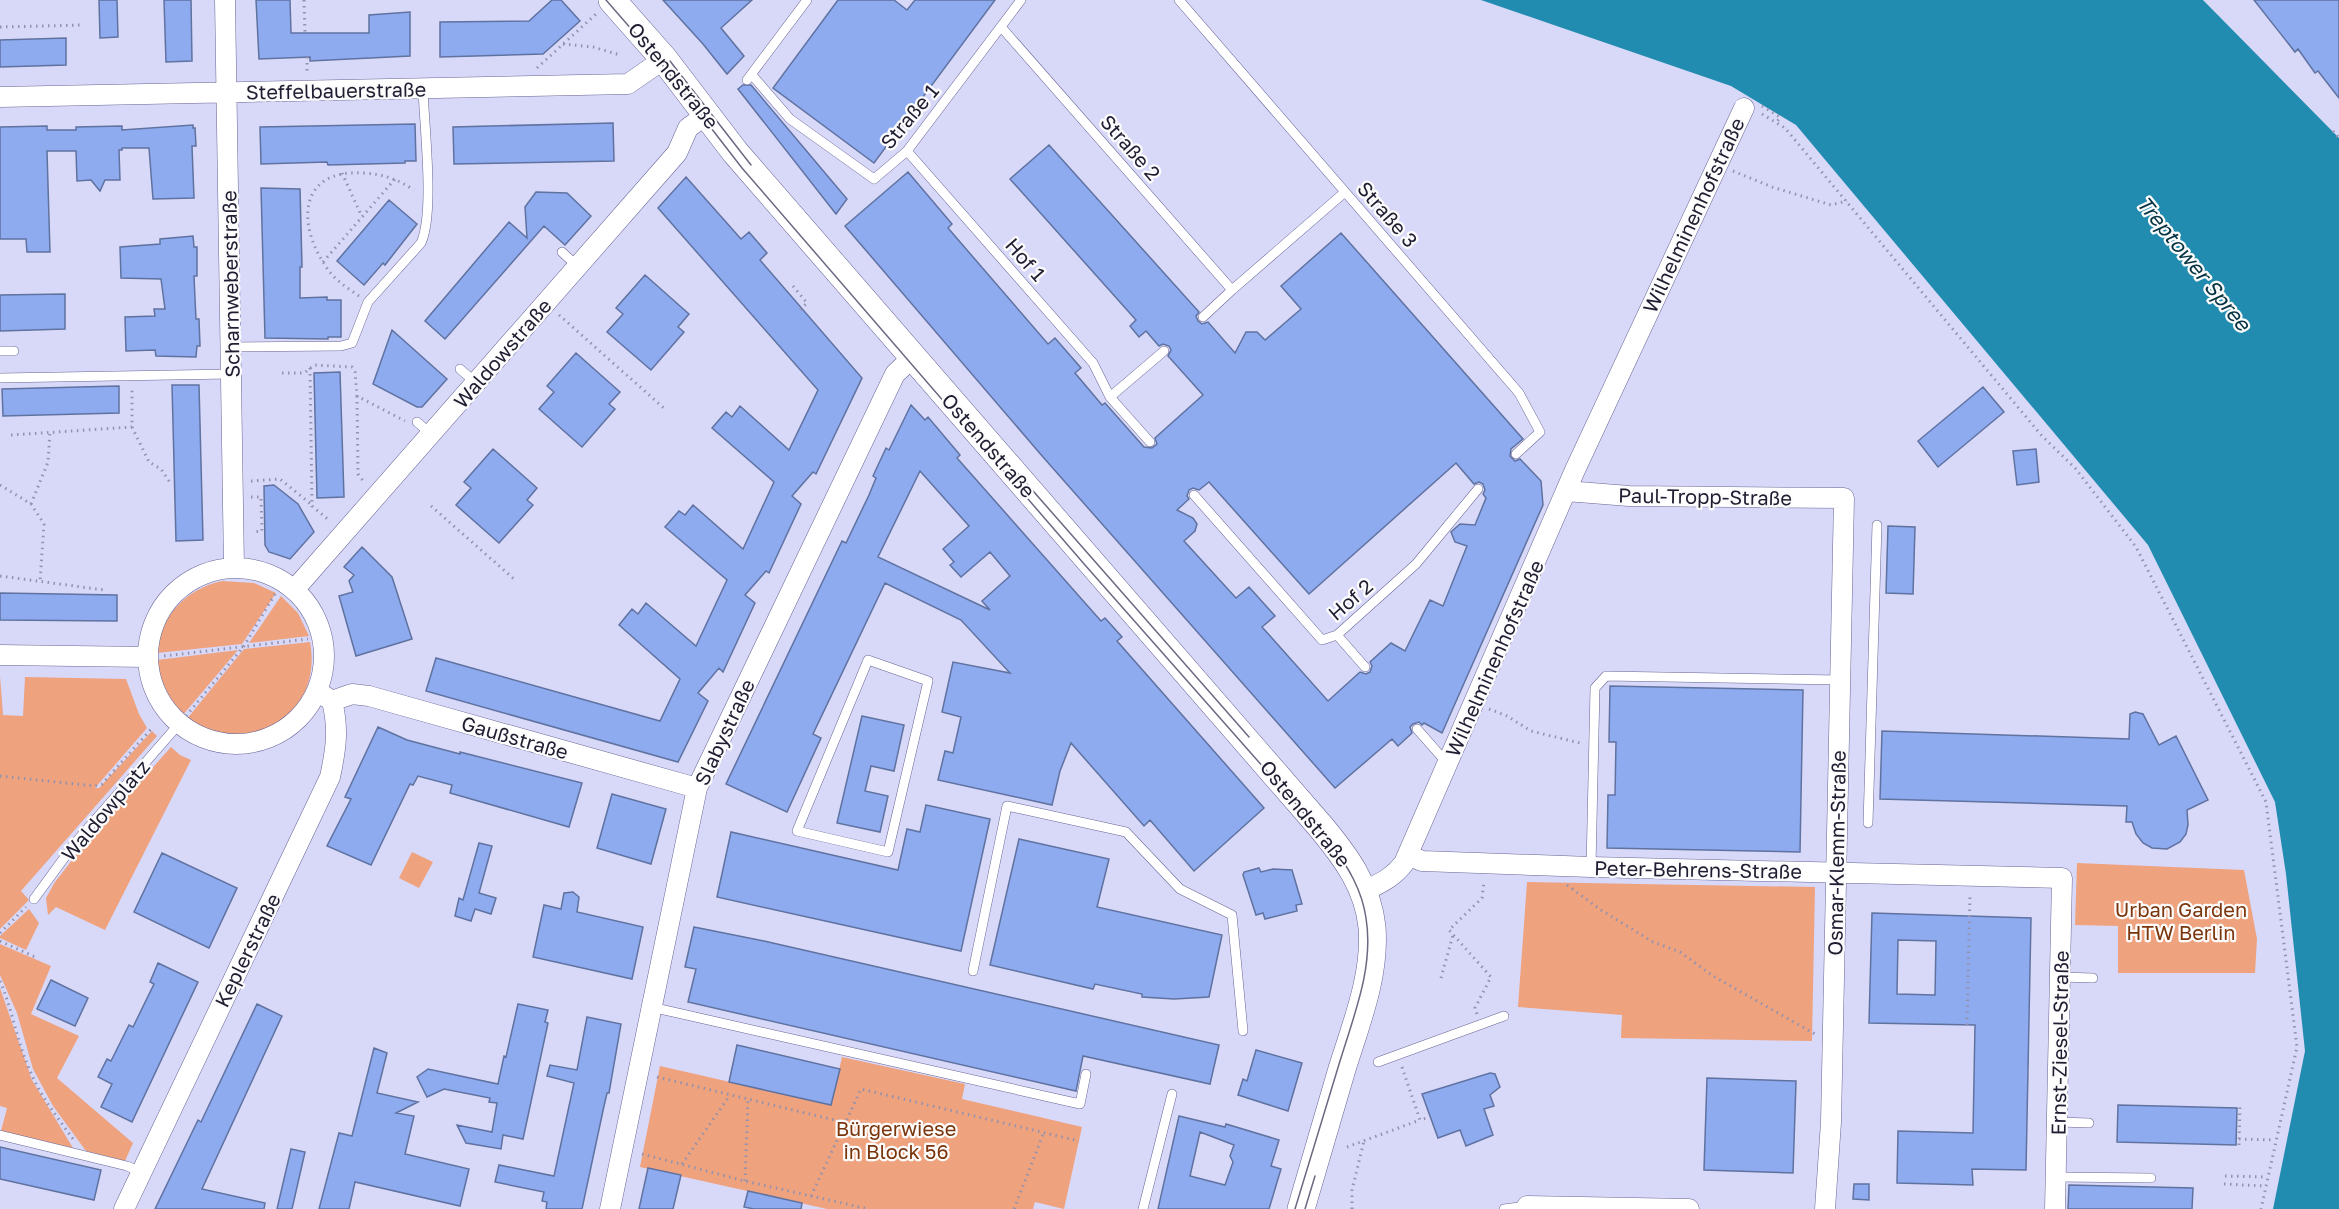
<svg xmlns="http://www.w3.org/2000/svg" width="2339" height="1209" font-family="'Golos Text',sans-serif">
<rect width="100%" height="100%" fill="#d8d8f9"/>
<path fill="#efa27e" d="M222,581L254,583L276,593L242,644L157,653C160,616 186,589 222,581Z
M281,596L298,613L309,636L249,643Z
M310,642C324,716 247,762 186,720L244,649Z
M238,650L182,716C166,701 157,681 157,660Z
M0,676L3,715L23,716L25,677L126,679L139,714L147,728L95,788H99L152,731L157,736L21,891L29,900L0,929Z
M171,747L180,755L191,760L105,930L56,907L48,915L46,898L55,882L83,846Z
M412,852L433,862L419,888L399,878Z
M2077,863L2244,870L2257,939L2255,973H2118V926L2075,925Z
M1527,882L1815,887L1812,1041L1621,1038L1622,1015L1518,1007Z
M29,909L39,923L26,950L0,938V936Z
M0,944L51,966L31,1014L79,1036L57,1078L133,1143L125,1161L86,1151L53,1106L33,1069L17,1013L0,975Z
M0,988L32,1080L73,1148L1,1131L7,1108L0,1106Z
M842,1057L965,1084L962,1099L1082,1127L1064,1209L1035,1202L1033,1209H827L640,1167L660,1066L831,1105Z"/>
<path fill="#218cb0" d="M1481,0H2203L2339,138V1209H2273L2305,1051L2286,874L2275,802L2148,545L1796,125L1731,86Z"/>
<path fill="#8eabf0" stroke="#5f72a0" stroke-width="1.5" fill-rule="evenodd" d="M99,0H117L118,37L100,38Z
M164,0H191L192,61L166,62Z
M256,0H290L291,33H369V15L410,12V56L310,61V57L259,59Z
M552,0H561L580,21L543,54L440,57V22L529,21Z
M663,0H752L721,28L744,56L727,74L703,44Z
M838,0H894L907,10L915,0H995L874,163L773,88Z
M2254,0H2339V98L2318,71L2315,73L2298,49L2295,52Z
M66,38V65L0,67V40Z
M743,85H751L847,199L836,214L738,89Z
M613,123L614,161L454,164L453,127Z
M415,124L416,161H405V163L328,165L327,162L261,164L260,127Z
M193,125V128H195L196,146H192L194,198L153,199L149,148H122V150H119L120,180H105L100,191L91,180L77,181L76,151H47L50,252H27L26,239H0V127L47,126V130H76V127L122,126V130Z
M1049,145L1199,312L1196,316L1198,321L1202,324L1208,322L1235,353L1246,332H1257L1265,340L1301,309L1281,286L1341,233L1523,439L1511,449L1510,456L1515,461L1520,459L1541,481L1543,505L1442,733L1424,723L1422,725L1419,722L1413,724L1410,727L1412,733L1398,746L1392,739L1335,788L1043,457L845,226L908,172L952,224L948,228L1048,344L1055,338L1081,368L1075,373L1102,405L1105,403L1144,447L1152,448L1157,444L1155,438L1203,395L1168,356L1171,350L1169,346L1163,344L1159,346L1146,331L1139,337L1130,326L1136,320L1010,179ZM1456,463L1474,484L1479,482L1483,484L1485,490L1483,494L1486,498L1475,525L1460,524L1451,532L1455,542L1467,546L1443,606L1430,600L1405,651L1391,643L1370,662L1372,666L1370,672L1366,674L1360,672L1328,701L1262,627L1275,616L1249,587L1236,598L1184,541L1195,531L1197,524L1193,518L1177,510L1189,499L1187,496L1189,490L1193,488L1199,490L1209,482L1309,594Z
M686,177L741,239L749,232L767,253L760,260L862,378L816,474L813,472L792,496L801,504L769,573L766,571L745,595L755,603L723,672L719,668L698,693L708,701L678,762L426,691L436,658L660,721L680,679L619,625L632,609L638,614L646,603L696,646L727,580L665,527L679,511L685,515L693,505L743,549L774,482L712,428L726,412L732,417L740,406L789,450L818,390L658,208Z
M261,188L300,189L302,267H300V298L327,297V300H341V337H328V339L265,338Z
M536,192L567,193L591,216L565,245L544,226L445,339L425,321L509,222L527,238L525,207Z
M389,200L417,224L385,265L383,263L364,285L337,261Z
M193,236L194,247H197V276H194L195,299L196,319H199L200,346H197L196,357L156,356L155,350L126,351L125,317L155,316L154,309H165L161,279L121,278L120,247L160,244V239Z
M645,275L689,314L678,327L684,332L651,370L607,332L623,314L616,308Z
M65,294V329L0,331V295Z
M392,330L447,379L422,407H417L373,384Z
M576,353L620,392L609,404L615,409L582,447L539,409L554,392L547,386Z
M340,372L344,497L317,498L314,373Z
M172,385H199L203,540L176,541Z
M119,386V413L3,416L2,389Z
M1983,387L2004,412L1938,467L1918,441Z
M911,405L925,420L928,417L960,455L957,458L1101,621L1105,618L1122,637L1117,641L1264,808L1194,871L1150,820L1144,826L1071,743L1060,771L1052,805L938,780L945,751L953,753L961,717L942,712L953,662L1010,673L961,620L885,583L813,734L821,738L787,812L726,784L842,541L846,543L869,495L876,478L873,476L886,448L889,450ZM920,471L969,526L943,549L954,562L950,565L961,577L990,552L1010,576L982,601L990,610L878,557Z
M493,449L537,488L527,500L533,505L499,543L456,505L471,488L464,482Z
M2036,449L2039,482L2017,485L2013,451Z
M274,485L298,504L314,532L290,559L269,552L265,545L264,486Z
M1888,526L1915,527L1913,594L1886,593Z
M362,547L392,577L412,639L356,656L339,596L353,592L349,581L354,575L344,567Z
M0,593L117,595V621L0,620Z
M1610,686L1803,690L1800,852L1607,848L1608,795H1615L1616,742H1609Z
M2135,712L2143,714L2159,745L2176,736L2208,800L2187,810L2188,825L2186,834L2180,842L2167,849L2152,848L2143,843L2136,834L2132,822H2126L2127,806L1880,799L1882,731L2129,739L2130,714Z
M862,716L904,725L894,771L871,766L865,791L888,796L880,832L837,823Z
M378,727L407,740L460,754V752L582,783L569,827L450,793L452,785L418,776L413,785L410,784L371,865L327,846L351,799L345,797Z
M612,794L666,809L651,864L597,848Z
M926,805L990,819L961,951L717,897L731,832L898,870L907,829L920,832Z
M1019,839L1109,859L1097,907L1222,935L1209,997L1174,999L1142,997V994L1095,984L1093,989L990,965Z
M479,843L492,846L479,893L496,898L491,914L475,909L471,921L455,916L459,898L463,900Z
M162,853L237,888L209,948L134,912Z
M1259,868L1261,872L1273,869L1292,870L1302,904L1296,905L1297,911L1265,919L1263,913L1256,915L1243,875L1244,872Z
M573,892L579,897L577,912L643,927L632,979L533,957L544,905L561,909L564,893Z
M1872,913L2031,918L2026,1170L1972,1169L1973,1185L1897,1183L1898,1131L1973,1133L1975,1025L1869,1023ZM1898,940L1936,941L1935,995L1897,994Z
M694,927L764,941L1219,1045L1210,1084L1083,1056L1076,1091L688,1002L696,969L685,967Z
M158,963L198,982L132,1122L101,1107L112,1084L98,1077L107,1059L111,1061L129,1025L133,1027L154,984L150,982Z
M51,980L88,998L75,1026L37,1009Z
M257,1004L282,1016L202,1189L265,1203L264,1209H155L198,1120L201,1122Z
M518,1004L548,1010L545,1022L548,1023L523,1139L503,1135L501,1149L466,1143L457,1125L492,1132L497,1103L489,1102L490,1098L444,1089L427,1097L417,1077L428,1069L498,1084L504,1056L506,1057Z
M587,1017L621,1024L609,1093H607L604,1106L582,1209H546L547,1202L542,1201L544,1192L495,1182L499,1165L554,1176L574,1083L547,1076L550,1065L577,1070Z
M737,1045L840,1069L831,1105L729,1082Z
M374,1048L387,1053L377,1093L418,1102L396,1113L414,1116L405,1154L469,1169L460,1206L355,1182L349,1209H319L339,1133L352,1136Z
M1256,1050L1302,1063L1288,1111L1238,1095L1243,1079L1247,1081Z
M1490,1073L1495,1074L1500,1087L1490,1095L1494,1106L1484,1109L1493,1135L1466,1146L1460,1130L1438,1138L1422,1094Z
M1707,1078L1796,1081L1793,1173L1704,1170Z
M2118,1105L2237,1108L2236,1145L2117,1142Z
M1179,1116L1225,1127L1226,1124L1279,1140L1271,1166L1281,1169L1269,1209H1158ZM1200,1132L1234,1145L1230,1156L1233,1162L1225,1185L1190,1176Z
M0,1147L101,1170L94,1200L0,1179Z
M291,1149L305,1152L292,1209H277Z
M648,1168L681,1175L673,1209H639Z
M1854,1184H1869V1200L1853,1199Z
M2069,1185L2193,1188L2192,1209H2068Z
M748,1191L802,1203L801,1209H754L744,1207Z"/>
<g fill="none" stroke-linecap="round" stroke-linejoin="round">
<defs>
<path id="lane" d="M1179,0L1519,393L1540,432L1516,454
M1002,28L1232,290L1345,192
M752,75L790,119L874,179L907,151L1021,0
M747,80L807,0
M907,151L1093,363L1110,397L1150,442
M562,252L578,267
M1203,317L1232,290
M231,347L341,346L352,343L368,302L421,243C435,212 424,126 423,88
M0,351H14
M460,369L476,383
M0,378L231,374
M1110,397L1164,351
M417,422L431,434
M1194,495L1322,640L1337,635L1416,564L1478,489
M1337,635L1365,667
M868,660L928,681L888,852L797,831Z
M1417,729L1447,763
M1868,823L1877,525
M1591,867L1595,688L1606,676L1840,680
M34,899L75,843L179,724
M973,971L1007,806L1126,832L1180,889L1232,915L1243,1031
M2060,977L2093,978
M651,1007L1080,1104L1086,1074
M1378,1062L1504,1016
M2058,1122L2089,1123
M0,1135L127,1166L141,1172
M2057,1177L2151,1178
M1143,1209L1172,1094
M1504,1209L1527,1206"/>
<path id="street" d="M225,0L234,568
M0,97L628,84L664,59
M1566,491L1629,496L1844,498L1831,1122L1825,1209
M148 656a88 88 0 1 1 176 0a88 88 0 1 1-176 0Z
M294,590L677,153L688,128L706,115
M0,655L147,657
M332,701L352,694L369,696L697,788
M1408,855L1422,861L1591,867L2062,878L2055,1209
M1363,892C1380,883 1393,878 1404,863L1575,470L1744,108
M1527,1206L1689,1209
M124,1209L330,777C336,749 339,729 332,701L317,691
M610,1209L697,788L895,374L913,357"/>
<path id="secondary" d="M612,0L664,59L735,152L1321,827C1346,857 1368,887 1372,927C1376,975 1356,1024 1342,1069C1328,1116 1315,1162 1301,1209"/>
</defs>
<use href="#lane" stroke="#676595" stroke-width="10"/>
<use href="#street" stroke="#676595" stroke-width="21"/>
<use href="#secondary" stroke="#676595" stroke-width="28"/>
<path stroke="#9392ae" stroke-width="3" stroke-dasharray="1.5 4.5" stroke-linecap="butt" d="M304,0L305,33
M0,27L83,25
M563,44L593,47L620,55
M307,57V73
M537,68L596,14
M1762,106L1780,117L1777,122
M1762,114L1785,128L2042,436L2075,468L2136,547L2266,802L2297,1047L2261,1209
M2333,131L2339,138
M1733,171L1772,187L1831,205L1847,201
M342,173L362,217
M323,262L395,179
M793,286L807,303L800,310
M359,296C346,287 333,279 325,265C296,222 300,169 363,173C383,174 397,179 414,190
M559,315L666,410
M310,368L312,506L330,521
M282,373H304L314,365L352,367L355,372L357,396L405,421
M357,396L358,474L364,482
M132,427L149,462L161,469L171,484
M11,435L132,427V388
M251,481L280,479L312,505
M0,485L31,504L44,524L40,582
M251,497H261L262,531L252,532
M31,504L48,462L50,431
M431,506L514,579
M0,576L104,590
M164,656L308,639
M1489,709L1507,716L1531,731L1580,743
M186,716L244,646L275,594
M0,776L95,786L102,784L153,727
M1567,885L1601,910L1653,942L1680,952L1713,976L1815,1034
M0,933L26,907
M0,941L35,957
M1441,978L1453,935
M0,981C13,1011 17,1043 31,1073C41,1097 58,1118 73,1139
M1477,1014L1475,1008L1491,977L1449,930L1482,898L1484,881
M1967,1025L1970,895
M1402,1067L1420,1120L1430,1117
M657,1077L855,1125
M2239,1139L2275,1140
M2239,1145L2240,1105
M1347,1147L1420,1120
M642,1154L745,1181L868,1209
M682,1164L730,1095
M2225,1176L2267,1177
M745,1181L748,1099
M2224,1184L2265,1186
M811,1196L861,1089L1079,1141
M1014,1209L1044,1132
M1352,1209V1190L1364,1141"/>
<use href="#lane" stroke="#fff" stroke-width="9"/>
<use href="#street" stroke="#fff" stroke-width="20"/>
<use href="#secondary" stroke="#fff" stroke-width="27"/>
<path stroke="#6a6982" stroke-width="1.5" d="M606,0L660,62L742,168L1085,565L1332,845C1348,867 1362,890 1366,918C1374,967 1354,1015 1340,1061C1325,1110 1310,1159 1295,1209
M670,61L751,165
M998,451L1249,737
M1305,1209L1315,1176"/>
</g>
<g text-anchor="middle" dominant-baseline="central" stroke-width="4.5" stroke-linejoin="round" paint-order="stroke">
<g font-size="20" fill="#1f1d31" stroke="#fcfcfc">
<text transform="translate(674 75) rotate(51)">Ostendstraße</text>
<text transform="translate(336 90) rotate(-1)">Steffelbauerstraße</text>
<text transform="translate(909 116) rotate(-50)">Straße 1</text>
<text transform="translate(1131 147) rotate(49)">Straße 2</text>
<text transform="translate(1388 214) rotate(49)">Straße 3</text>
<text transform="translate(1693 215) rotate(-65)">Wilhelminenhofstraße</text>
<text transform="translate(1026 259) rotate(49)">Hof 1</text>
<text transform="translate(230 284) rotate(-91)">Scharnweberstraße</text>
<text transform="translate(502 353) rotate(-49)">Waldowstraße</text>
<text transform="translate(989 445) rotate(49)">Ostendstraße</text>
<text transform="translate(1705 496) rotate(1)">Paul-Tropp-Straße</text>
<text transform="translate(1350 599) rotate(-41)">Hof 2</text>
<text transform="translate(1494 658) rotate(-66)">Wilhelminenhofstraße</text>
<text transform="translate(724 732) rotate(-65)">Slabystraße</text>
<text transform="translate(515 737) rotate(16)">Gaußstraße</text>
<text transform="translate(105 810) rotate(-50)">Waldowplatz</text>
<text transform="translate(1306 813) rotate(51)">Ostendstraße</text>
<text transform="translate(1836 853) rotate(-89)">Osmar-Klemm-Straße</text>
<text transform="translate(1698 869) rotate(1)">Peter-Behrens-Straße</text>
<text transform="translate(247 950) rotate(-64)">Keplerstraße</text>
<text transform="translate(2059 1043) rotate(-89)">Ernst-Ziesel-Straße</text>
</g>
<g font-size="20" fill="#7a350c" stroke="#fcfcfc">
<text x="2181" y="909">Urban Garden<tspan x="2181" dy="23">HTW Berlin</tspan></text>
<text x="896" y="1128">Bürgerwiese<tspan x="896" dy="23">in Block 56</tspan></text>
</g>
<g font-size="21" font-style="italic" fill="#053343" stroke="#fcfcfc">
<text transform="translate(2194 263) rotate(51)">Treptower Spree</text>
</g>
</g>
</svg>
